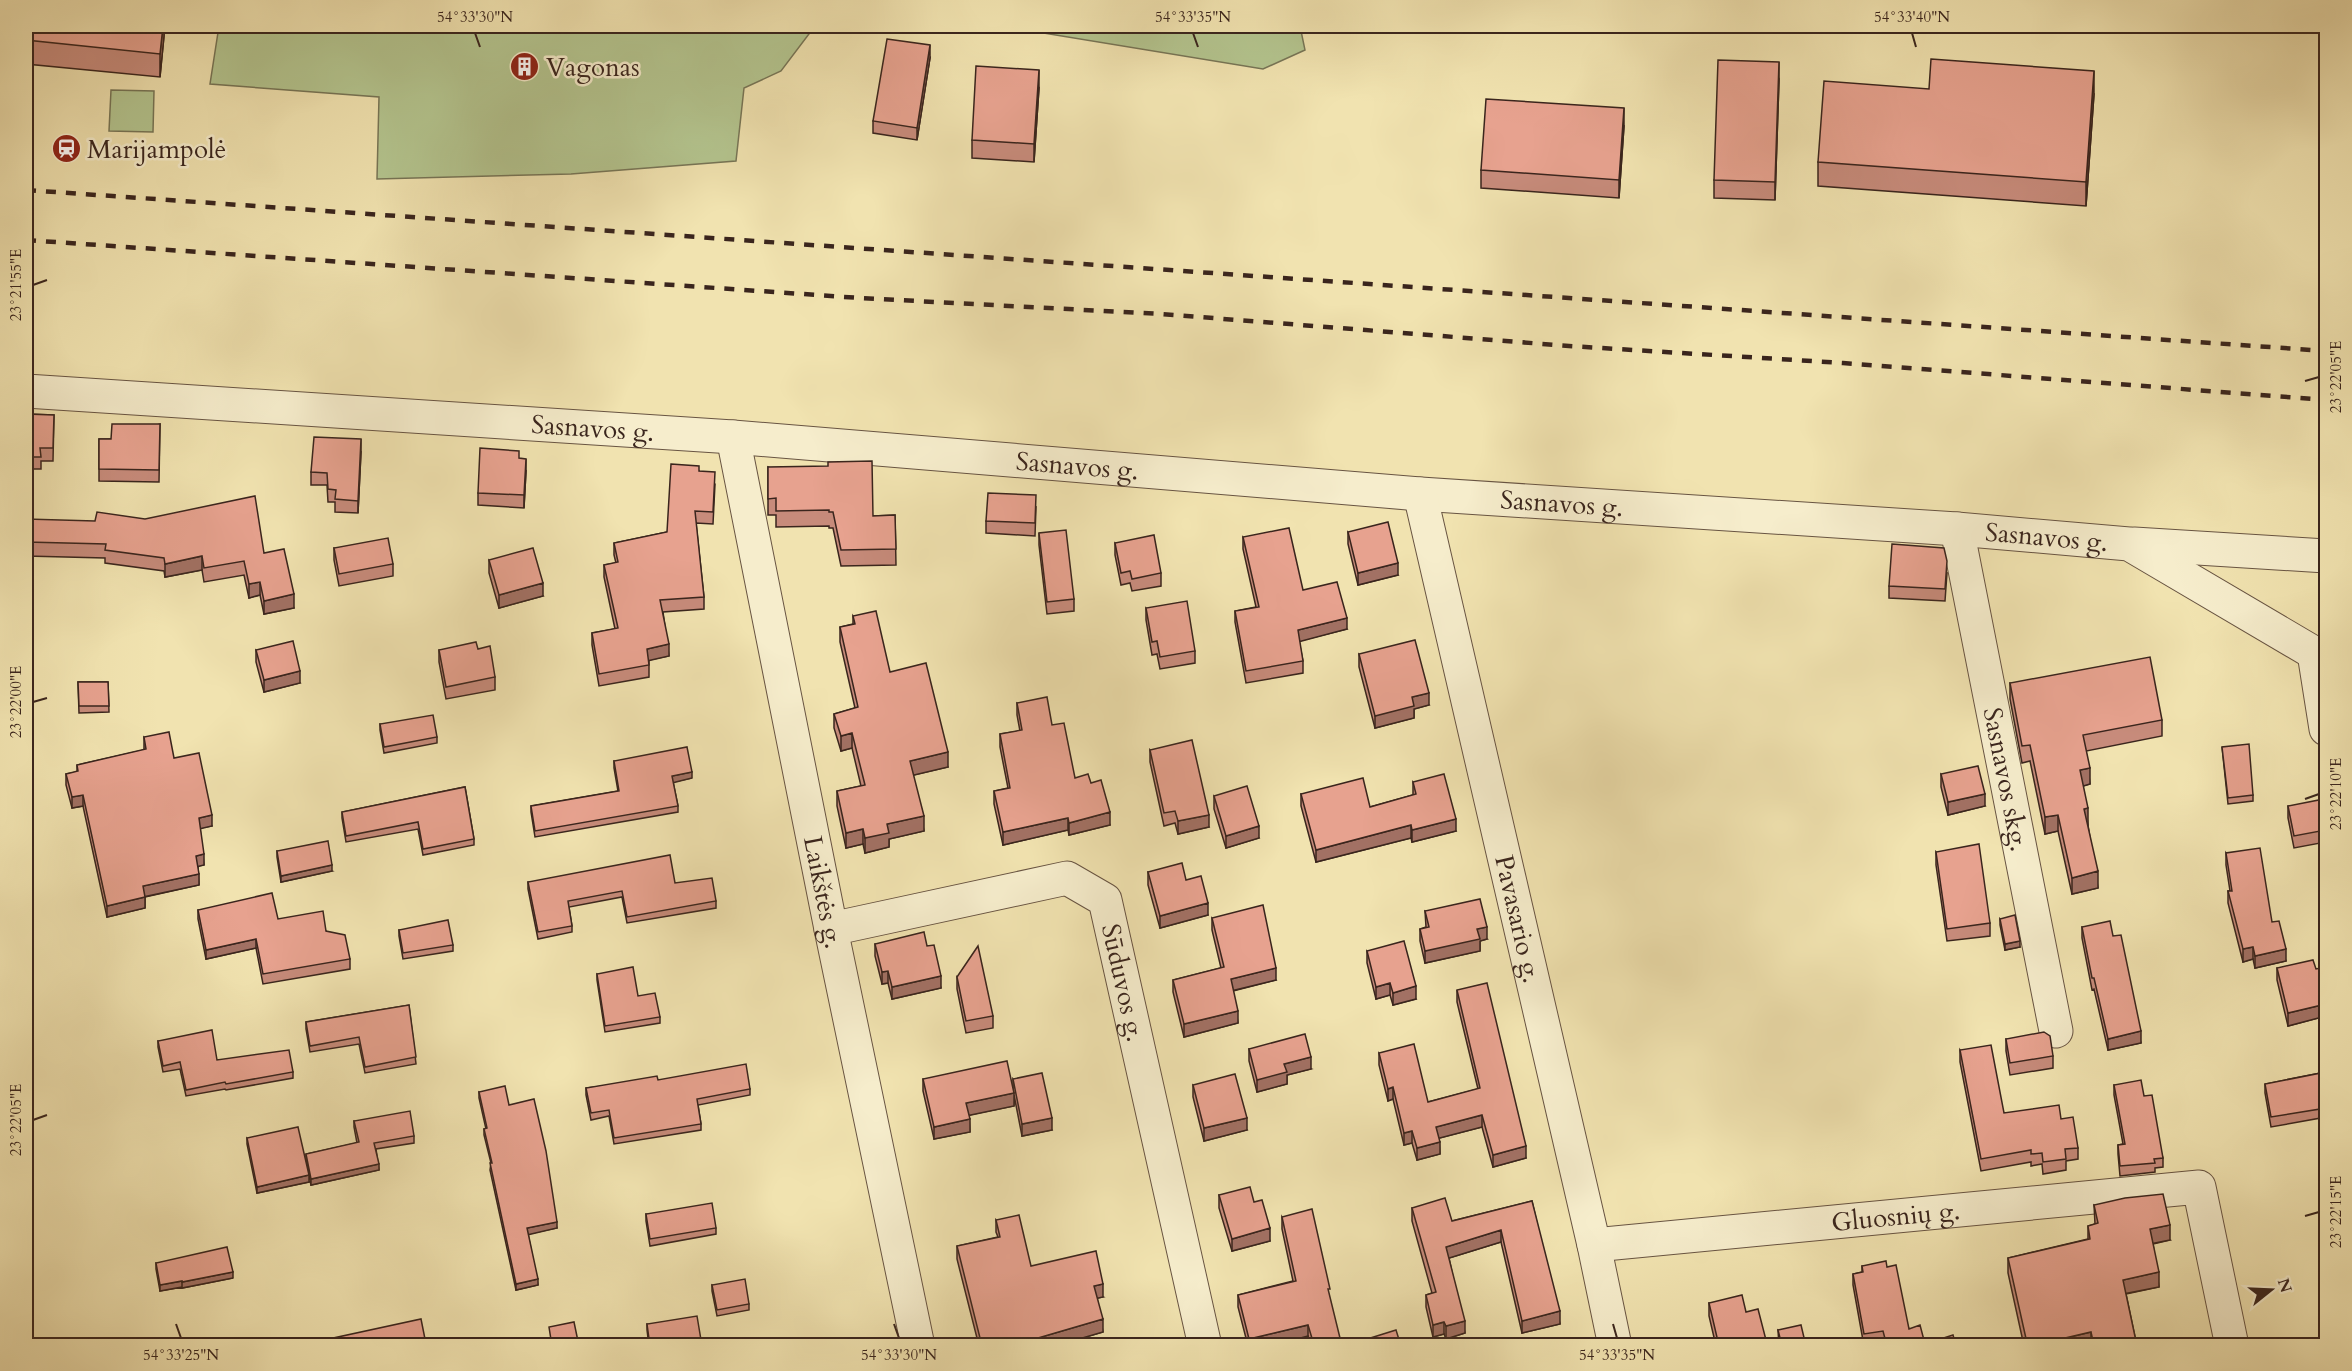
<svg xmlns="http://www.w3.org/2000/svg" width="2352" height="1371" font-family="Cardo,serif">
<rect width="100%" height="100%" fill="#f1e3b0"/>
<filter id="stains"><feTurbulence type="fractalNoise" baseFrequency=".00333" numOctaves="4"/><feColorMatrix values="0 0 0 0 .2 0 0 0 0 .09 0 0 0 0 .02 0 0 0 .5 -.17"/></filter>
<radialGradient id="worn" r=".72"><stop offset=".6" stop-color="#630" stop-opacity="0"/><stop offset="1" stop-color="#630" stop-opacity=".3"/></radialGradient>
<path fill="#b4c58f" stroke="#777556" stroke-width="1.5" d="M219,26H815L781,71L744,88L736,161L571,174L377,179L379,97L210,84Z
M1001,26H1300L1305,50L1263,69Z
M111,90L154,91L153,132L109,131Z"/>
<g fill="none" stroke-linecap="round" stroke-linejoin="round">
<defs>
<g id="minor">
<path id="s1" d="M26,391L733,437L1420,494L1957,529L2129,544L2326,660"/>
<path id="s2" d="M733,437L831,929L918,1346"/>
<path id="s3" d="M1420,494L1594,1245L1615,1346"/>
<path id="s4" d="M1957,529L2056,1031"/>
<path d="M2134,544L2326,556"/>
<path d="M2314,653L2326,729"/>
<path id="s5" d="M831,929L1067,878L1105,900L1205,1346"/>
<path id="s6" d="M1594,1245L2199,1187L2232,1346"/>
</g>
</defs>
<use href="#minor" stroke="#685442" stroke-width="35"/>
<use href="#minor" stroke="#f6edcc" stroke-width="33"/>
<path stroke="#3a251d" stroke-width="4.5" stroke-dasharray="10 10" stroke-linecap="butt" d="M26,190L2326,351
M26,240L860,298L1161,314L1569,346L1843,363L2326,400"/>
</g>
<path fill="#c78b7b" stroke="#3a251d" stroke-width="1.5" d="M26,26H164V36L160,77L26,64Z
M1497,26H1528V27Z
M930,58L917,140L873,133V121Z
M1779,80L1775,200L1714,198V180Z
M1039,88L1034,162L972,158V140Z
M1929,89L2094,94L2086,206L1818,186V162Z
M1624,126L1619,198L1481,188V170Z
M26,414L54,415L53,461H41V469H26Z
M160,424L159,482L99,481V439H111Z
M361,452L358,513L335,512V502H328L327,485H311V472Z
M768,467L873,516L895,515L896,565L841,566L833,528H829V526L776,527V515H768Z
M526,471L524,508L478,505V493Z
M699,471L715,484L713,524L696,523L704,597V609L663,612L669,656L649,660V677L599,686L592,645V633L615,629L604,577V565L616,563L614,555V543L667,532Z
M1036,507L1035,536L986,533V521Z
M26,519L264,553L294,608L264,614L260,595L249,598L244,575L204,582L202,570L165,577L164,571L105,563V558L26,556Z
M1348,532L1398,575L1358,585L1348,544Z
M1039,533L1074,599V611L1047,614L1039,545Z
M1243,537L1347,629L1299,641L1303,661V673L1246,683L1235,622V611L1256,607L1243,549Z
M1115,543L1161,573V586L1132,591L1130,583L1121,585L1115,555Z
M334,548L393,564V576L339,586L334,560Z
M489,560L543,596L499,608L489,573Z
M1947,573L1945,601L1889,598V586Z
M1146,608L1195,651V663L1160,669L1157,654L1152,655L1146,620Z
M853,616L890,672L948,767L913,775L924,831L889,839V847L865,853L863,844L846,848L837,806V791L861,786L852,748L841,751L834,728V714L855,708L840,642V627L853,624Z
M478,649L495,677V690L446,699L439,662V650Z
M256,650L300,683L264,692L256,662Z
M1359,654L1429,705L1414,709V718L1375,728L1359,667Z
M78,682H108L109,712L79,713Z
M2010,683L2162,720V736L2086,751L2090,784L2083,786L2088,825L2098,888L2072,894L2058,831L2045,834L2030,761L2022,763L2010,699Z
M1017,703L1052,725L1075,778L1091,783L1110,825L1069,835L1068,830L1003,845L994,804V791L1008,788L1000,747V734L1020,731L1017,715Z
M380,724L437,737V743L384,753L380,730Z
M144,737L174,758L212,826L200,828L204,865L198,866L199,885L145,897V908L107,917L83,806L72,808L66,785V774L77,772V765L144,750Z
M2222,747L2253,795V801L2228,804Z
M1150,750L1209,827L1178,834L1175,823L1164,826L1150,762Z
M614,761L692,778L673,782L678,806V812L535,837L531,812V806L618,791L614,768Z
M1941,774L1985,806L1948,815L1941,787Z
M1413,782L1456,831L1412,842L1411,838L1316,862L1301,806V794L1370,807L1413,795Z
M465,787L474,839V845L423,855L418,829L346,842L342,818V812Z
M1214,796L1259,838L1226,848L1214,809Z
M2288,806L2326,811V842L2294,848L2288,818Z
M277,851L332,871L281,882L277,857Z
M1936,852L1990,923V936L1947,941L1936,865Z
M2226,853L2272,922L2286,961L2255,968L2253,959L2243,962L2228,903V891H2230L2226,865Z
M1148,872L1186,880L1208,915L1160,928L1148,885Z
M528,882L675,883L716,901V908L627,923L622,897L569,907L572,926V932L538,939L528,889Z
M198,910L278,919L326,931L350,959V969L263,984L256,948L206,959L198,919Z
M1425,911L1487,939L1480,941V951L1425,963L1420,941V929L1426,927Z
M1212,918L1276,980L1233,991L1238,1023L1184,1037L1173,992V980L1221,968L1212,930Z
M2000,919L2020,947L2005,950L2000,925Z
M2082,927L2113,936L2141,1043L2108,1050L2094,989L2092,990L2082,938Z
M399,930L453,945V951L403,959L399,936Z
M875,944L927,946L941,988L892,999L888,983L882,984L875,956Z
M1367,951L1416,999L1393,1005L1390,995L1376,999L1367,963Z
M2277,968L2326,969V1016L2288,1026L2277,980Z
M597,974L638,996L660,1017V1023L605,1032L597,980Z
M957,977L993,1016V1028L966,1033L957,989Z
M1457,990L1526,1158L1493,1167L1482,1127L1439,1138L1440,1154L1417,1160L1412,1143L1404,1145L1393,1099L1388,1101L1379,1065V1053L1428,1102L1478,1089L1457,1002Z
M409,1005L416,1064L365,1073L359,1044L310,1052L306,1029V1022Z
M2006,1039L2053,1056V1068L2010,1075L2006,1051Z
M158,1041L217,1060L293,1072V1078L226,1090L225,1089L186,1096L180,1069L163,1072L158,1047Z
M1249,1049L1311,1069L1287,1075V1084L1257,1092L1249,1061Z
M1960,1050L2004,1113L2061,1119L2078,1148V1159L2066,1161V1170L2043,1174L2042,1164L2031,1166V1162L1981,1171L1960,1062Z
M2326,1072V1117L2271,1127L2265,1093V1084Z
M923,1079L1013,1090V1079L1052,1130L1022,1136L1014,1095V1106L969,1115L970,1132L934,1139L923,1091Z
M658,1080L750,1089V1095L698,1105L701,1124V1130L614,1144L609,1116L591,1120L586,1095V1088Z
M1193,1085L1247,1130L1204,1141L1193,1097Z
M2114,1085L2144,1096L2163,1158V1167L2155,1168V1172L2120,1176L2118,1154V1145L2123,1144L2114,1095Z
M479,1092L509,1105L557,1228L528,1234L538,1285L516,1290L490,1170L491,1163L484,1135V1129H486L479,1098Z
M354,1121L414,1136V1143L376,1149L379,1170L311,1185L306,1161V1154L357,1143L354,1127Z
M247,1138L309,1182L257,1193L247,1144Z
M1219,1195L1254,1202L1270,1241L1232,1251L1219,1208Z
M1532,1201L1560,1324L1522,1333L1501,1242L1449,1258L1465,1333L1446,1339L1444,1334L1433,1337L1426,1307V1295L1432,1293L1412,1221V1208L1452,1221Z
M2094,1205L2170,1240L2153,1244L2159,1287L2126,1294L2137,1346H2024L2008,1273V1258L2088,1239V1226L2095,1224Z
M646,1214L716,1228V1234L650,1246L646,1221Z
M1282,1217L1330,1300L1340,1346H1311L1308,1336L1271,1346H1248L1238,1307V1295L1293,1281L1282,1229Z
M996,1220L1031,1266L1103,1297L1097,1298L1103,1332L1055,1346H979L957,1259V1246L998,1237L996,1232Z
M156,1263L233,1278L182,1288V1287L160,1291L156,1269Z
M1862,1266L1887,1267L1909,1329L1925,1344L1956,1346H1884L1883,1342L1864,1346L1853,1285V1274L1862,1272Z
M712,1285L749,1304V1310L717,1316L712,1291Z
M1709,1303L1746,1312L1766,1346H1716L1709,1316Z
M647,1324L701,1340V1346H649L647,1330Z
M1778,1330L1806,1346H1779Z"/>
<path fill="#a27164" stroke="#3a251d" stroke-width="1.5" d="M163,26H164V36L160,77V54Z
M930,45V58L917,140V128Z
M1779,62V80L1775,200V182Z
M1039,70V88L1034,162V144Z
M2094,71V94L2086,206V182Z
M1624,108V126L1619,198V180Z
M361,439V452L358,513V501Z
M526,459V471L524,508V495Z
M202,556V570L165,577V564Z
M1398,563V575L1358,585V573Z
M260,582V595L249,598V584Z
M543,583V596L499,608V595Z
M294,594V608L264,614V601Z
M1347,618V629L1298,642V630Z
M669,644V656L647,661V649Z
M300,671V683L264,692V680Z
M1429,693V705L1414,709V718L1375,728V716L1412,697Z
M852,733V748L841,751V736Z
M948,752V767L910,776V761Z
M2090,768V784L2080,787V770Z
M692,772V778L672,783V776Z
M1985,794V806L1948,815V802Z
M83,795V806L72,808V797Z
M2088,808V825L2084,826V809Z
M1110,812V825L1069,835V823Z
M212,815V826L199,829V818Z
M1209,815V827L1178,834V821Z
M2058,815V831L2045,834V817Z
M924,816V831L889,839V847L865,853V838L887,824Z
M1068,818V830L1003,845V832Z
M1456,819V831L1412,842V830Z
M1411,825V838L1316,862V850Z
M1259,826V838L1226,848V836Z
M863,829V844L846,848V833Z
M204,854V865L196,867V856Z
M332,865V871L281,882V876Z
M2098,871V888L2072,894V878Z
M199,874V885L143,897V886Z
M145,897V908L107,917V906Z
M1208,903V915L1160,928V916Z
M1487,927V939L1480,941V951L1425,963V951L1477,929Z
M256,939V948L206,959V950Z
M2020,941V947L2005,950V944Z
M2253,947V959L2243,962V949Z
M2286,949V961L2255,968V956Z
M1276,968V980L1231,991V979Z
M888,971V983L882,984V972Z
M941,976V988L892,999V987Z
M1390,983V995L1376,999V987Z
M1416,986V999L1393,1005V993Z
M2326,1004V1016L2288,1026V1013Z
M1238,1011V1023L1184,1037V1024Z
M2141,1031V1043L2108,1050V1039Z
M1311,1057V1069L1287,1075V1084L1257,1092V1080L1284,1064Z
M1393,1087V1099L1388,1101V1089Z
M1014,1093V1106L966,1116V1103Z
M1482,1115V1127L1436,1139V1127Z
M1052,1118V1130L1022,1136V1124Z
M1247,1118V1130L1204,1141V1128Z
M970,1119V1132L934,1139V1127Z
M1412,1131V1143L1404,1145V1133Z
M1440,1142V1154L1417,1160V1148Z
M1526,1146V1158L1493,1167V1155Z
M379,1164V1170L311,1185V1179Z
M309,1175V1182L257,1193V1187Z
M557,1222V1228L527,1235V1228Z
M2170,1225V1240L2150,1244V1229Z
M1270,1228V1241L1232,1251V1239Z
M1501,1230V1242L1446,1259V1247Z
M233,1272V1278L182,1288V1282Z
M2159,1272V1287L2123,1294V1280Z
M538,1279V1285L516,1290V1284Z
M182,1281V1287L160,1291V1285Z
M1103,1284V1297L1094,1299V1286Z
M1560,1311V1324L1522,1333V1321Z
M1103,1319V1332L1055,1346H1031V1340Z
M1465,1321V1333L1446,1339V1326Z
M1444,1322V1334L1433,1337V1325Z
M1308,1325V1336L1271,1346H1249V1339Z
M2091,1332V1346H2048V1342Z
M1340,1338V1346H1314Z
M2047,1338V1346H2027V1343Z
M1766,1340V1346H1744Z"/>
<path fill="#e7a28f" stroke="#3a251d" stroke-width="1.5" d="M26,26H163L160,54L26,40Z
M887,39L930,45L917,128L873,121Z
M1931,59L2094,71L2086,182L1818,162L1824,81L1929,89Z
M1718,60L1779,62L1775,182L1714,180Z
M976,66L1039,70L1034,144L972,140Z
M1486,99L1624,108L1619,180L1481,170Z
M26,414L54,415L53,448H40L41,457H26Z
M112,424H160L159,470L99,469V439H111Z
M314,437L361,439L358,501L335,499L336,490L328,489L327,473L311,472Z
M480,448L519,451V458L526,459L524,495L478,493Z
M872,461L873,516L895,515L896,549L841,550L833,512H829V510L776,511V498L768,499V467L828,466V462Z
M671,464L699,466V471L715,472L713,512L695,511L704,597L660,600L669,644L647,649L649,665L599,674L592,633L618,628L604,565L618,562L614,543L667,532Z
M988,493L1036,495L1035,523L986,521Z
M255,496L264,553L284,549L294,594L264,601L260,582L249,584L244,561L204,568L202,556L165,564L164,558L105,550L106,544L26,542V519L95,521L97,512L145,519Z
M1388,522L1398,563L1358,573L1348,532Z
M1289,528L1303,590L1337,582L1347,618L1298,630L1303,661L1246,671L1235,611L1259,607L1243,537Z
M1066,530L1074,599L1047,602L1039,533Z
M1154,535L1161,573L1132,579L1130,571L1121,573L1115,543Z
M388,538L393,564L339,574L334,548Z
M1892,544L1944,548L1947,561L1945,589L1889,586Z
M533,548L543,583L499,595L489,560Z
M1187,601L1195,651L1160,657L1157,641L1152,642L1146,608Z
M876,611L890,672L926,663L948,752L910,761L924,816L887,824L889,833L865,838L863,829L846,833L837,791L865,785L852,733L841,736L834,714L858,707L840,627L855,624L853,616Z
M1415,640L1429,693L1412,697L1414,706L1375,716L1359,654Z
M293,641L300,671L264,680L256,650Z
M476,642L478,649L490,646L495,677L446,687L439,650Z
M2150,657L2162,720L2083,735L2090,768L2080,770L2088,808L2084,809L2098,871L2072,878L2058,815L2045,817L2030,745L2022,746L2010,683Z
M78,682H108L109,706H79Z
M1047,697L1052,725L1064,723L1075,778L1088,774L1091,783L1101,780L1110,812L1069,823L1068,818L1003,832L994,791L1010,788L1000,734L1022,730L1017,703Z
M433,715L437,737L384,747L380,724Z
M169,732L174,758L199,753L212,815L199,818L204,854L196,856L199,874L143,886L145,897L107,906L83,795L72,797L66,774L78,771L77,765L146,749L144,737Z
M1192,740L1209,815L1178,821L1175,811L1164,813L1150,750Z
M2249,744L2253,795L2228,798L2222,747Z
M687,747L692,772L672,776L678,806L535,831L531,806L619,791L614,761Z
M1978,766L1985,794L1948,802L1941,774Z
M1444,774L1456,819L1412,830L1411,825L1316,850L1301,794L1363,778L1370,807L1416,794L1413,782Z
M1247,786L1259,826L1226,836L1214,796Z
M465,787L474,839L423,849L418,822L346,836L342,812Z
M2324,799L2326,811V830L2294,836L2288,806Z
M328,841L332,865L281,876L277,851Z
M1979,844L1990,923L1947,929L1936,852Z
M2260,848L2272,922L2279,921L2286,949L2255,956L2253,947L2243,949L2228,891H2232L2226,853Z
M670,855L675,883L712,878L716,901L627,917L622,891L568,901L572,926L538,932L528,882Z
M1182,863L1186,880L1201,876L1208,903L1160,916L1148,872Z
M272,893L278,919L323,911L326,931L345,935L350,959L263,974L256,939L206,950L198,910Z
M1480,899L1487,927L1477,929L1480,939L1425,951L1420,929L1429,927L1425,911Z
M1263,905L1276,968L1231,979L1238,1011L1184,1024L1173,980L1224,967L1212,918Z
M2015,915L2020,941L2005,944L2000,919Z
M448,920L453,945L403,953L399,930Z
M2110,921L2113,936L2121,935L2141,1031L2108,1039L2094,978H2092L2082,927Z
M924,932L927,946L934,945L941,976L892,987L888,971L882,972L875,944Z
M1404,941L1416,986L1393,993L1390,983L1376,987L1367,951Z
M978,946L993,1016L966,1021L957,977Z
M2313,960L2316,969L2326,967V1004L2288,1013L2277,968Z
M633,967L638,996L655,993L660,1017L605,1026L597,974Z
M1487,983L1526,1146L1493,1155L1482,1115L1436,1127L1440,1142L1417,1148L1412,1131L1404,1133L1393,1087L1388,1089L1379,1053L1414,1044L1428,1102L1480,1088L1457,990Z
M409,1005L416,1057L365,1067L359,1037L310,1046L306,1022Z
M212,1030L217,1060L289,1050L293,1072L226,1084L225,1082L186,1090L180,1062L163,1066L158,1041Z
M2044,1032L2050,1036L2053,1056L2010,1063L2006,1039Z
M1305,1034L1311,1057L1284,1064L1287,1072L1257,1080L1249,1049Z
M1991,1045L2004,1113L2059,1105L2061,1119L2073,1117L2078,1148L2065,1149L2066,1159L2043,1162L2042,1153L2031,1154V1150L1981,1159L1960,1050Z
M1007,1061L1014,1093L966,1103L970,1119L934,1127L923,1079Z
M746,1064L750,1089L697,1099L701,1124L614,1138L609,1110L591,1113L586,1088L657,1076L658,1080Z
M2326,1072V1108L2271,1117L2265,1084Z
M1042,1073L1052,1118L1022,1124L1013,1079Z
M1235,1074L1247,1118L1204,1128L1193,1085Z
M2141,1080L2144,1096L2152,1095L2163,1158L2154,1159L2155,1163L2120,1166L2118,1145L2125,1144L2114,1085Z
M505,1086L509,1105L534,1099L546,1151L557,1222L527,1228L538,1279L516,1284L490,1163H492L484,1129L487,1128L479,1092Z
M410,1111L414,1136L374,1143L379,1164L311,1179L306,1154L359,1142L354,1121Z
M298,1127L309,1175L257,1187L247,1138Z
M1250,1187L1254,1202L1262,1200L1270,1228L1232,1239L1219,1195Z
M2163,1194L2170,1225L2150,1229L2159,1272L2123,1280L2137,1346H2094L2091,1332L2048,1342L2047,1338L2027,1343L2008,1258L2090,1239L2088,1226L2098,1223L2094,1205L2125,1198Z
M1445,1198L1452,1221L1532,1201L1560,1311L1522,1321L1501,1230L1446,1247L1465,1321L1446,1326L1444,1322L1433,1325L1426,1295L1436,1292L1412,1208Z
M712,1203L716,1228L650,1239L646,1214Z
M1312,1209L1330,1289H1328L1340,1338L1314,1345L1308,1325L1249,1339L1238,1295L1296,1281L1282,1217Z
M1019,1215L1031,1266L1096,1251L1103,1284L1094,1286L1103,1319L1031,1340L1032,1346H982L957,1246L1000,1237L996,1220Z
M227,1247L233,1272L182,1282V1281L160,1285L156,1263Z
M1886,1261L1887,1267L1896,1265L1909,1329L1920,1325L1925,1344L1953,1335L1956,1346H1887L1883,1331L1864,1334L1853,1274L1863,1272L1862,1266Z
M745,1279L749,1304L717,1310L712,1285Z
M1742,1295L1746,1312L1758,1309L1766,1340L1744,1346H1719L1709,1303Z
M697,1316L701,1340L671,1346H650L647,1324Z
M421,1319L426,1344L417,1346H302L301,1345Z
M574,1322L579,1346H552L549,1327Z
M1801,1325L1806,1346H1782L1778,1330Z
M1396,1330L1401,1346L1348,1345Z"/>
<path fill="none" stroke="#3a251d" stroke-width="2" d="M475,33L480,47M1193,33L1198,47M1912,33L1916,47M33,285L47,280M2305,381L2319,377M33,702L47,698M2305,799L2319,794M33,1120L47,1115M2305,1216L2319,1212M176,1324L181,1338M894,1324L899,1338M1613,1324L1617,1338"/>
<defs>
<symbol id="building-disc" viewBox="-11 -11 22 22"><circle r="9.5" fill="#8f2418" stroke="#f6edcc"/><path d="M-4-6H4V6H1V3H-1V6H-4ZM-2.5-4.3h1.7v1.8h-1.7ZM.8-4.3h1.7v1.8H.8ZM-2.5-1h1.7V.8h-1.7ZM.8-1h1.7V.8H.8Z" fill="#fff"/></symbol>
<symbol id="station-disc" viewBox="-11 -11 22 22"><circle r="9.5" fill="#8f2418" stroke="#f6edcc"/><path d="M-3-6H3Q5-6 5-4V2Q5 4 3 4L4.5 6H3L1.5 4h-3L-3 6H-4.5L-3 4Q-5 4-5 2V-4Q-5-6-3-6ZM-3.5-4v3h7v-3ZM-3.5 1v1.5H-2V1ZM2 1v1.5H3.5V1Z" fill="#fff"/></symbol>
</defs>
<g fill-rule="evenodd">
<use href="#building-disc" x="508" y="50" width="33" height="33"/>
<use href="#station-disc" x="50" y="132" width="33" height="33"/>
</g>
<g text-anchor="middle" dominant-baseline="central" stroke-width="5" stroke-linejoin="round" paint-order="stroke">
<g font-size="26" fill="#3a251d" stroke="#f6edcc" text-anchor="start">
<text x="546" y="67">Vagonas</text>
<text x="87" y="149">Marijampolė</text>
</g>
<g font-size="26" fill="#3a251d" stroke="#f6edcc">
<text stroke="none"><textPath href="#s1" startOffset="568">Sasnavos g.</textPath></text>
<text stroke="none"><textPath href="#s1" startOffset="1054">Sasnavos g.</textPath></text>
<text stroke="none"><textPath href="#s1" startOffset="1540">Sasnavos g.</textPath></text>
<text stroke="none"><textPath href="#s1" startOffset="2026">Sasnavos g.</textPath></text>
<text stroke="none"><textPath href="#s4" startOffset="255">Sasnavos skg.</textPath></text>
<text stroke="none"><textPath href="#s2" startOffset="464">Laikštės g.</textPath></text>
<text stroke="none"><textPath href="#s3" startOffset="436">Pavasario g.</textPath></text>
<text stroke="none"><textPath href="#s5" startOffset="370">Sūduvos g.</textPath></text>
<text stroke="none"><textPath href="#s6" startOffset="303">Gluosnių g.</textPath></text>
</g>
</g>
<rect width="2352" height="1371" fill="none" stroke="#f1e3b0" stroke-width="66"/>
<g transform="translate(2271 1290) rotate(72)" stroke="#f6edcc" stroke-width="4.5" paint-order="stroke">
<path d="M0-4.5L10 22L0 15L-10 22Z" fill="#3a251d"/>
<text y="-9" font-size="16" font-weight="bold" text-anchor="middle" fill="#3a251d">N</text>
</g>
<rect x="33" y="33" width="2286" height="1305" fill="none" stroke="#3a251d" stroke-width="2"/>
<g font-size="15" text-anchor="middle" fill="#3a251d">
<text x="475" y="22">54°33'30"N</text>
<text x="1193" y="22">54°33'35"N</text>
<text x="1912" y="22">54°33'40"N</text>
<text transform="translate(16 285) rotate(-90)" y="5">23°21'55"E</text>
<text transform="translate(2336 377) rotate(-90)" y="5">23°22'05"E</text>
<text transform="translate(16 702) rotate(-90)" y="5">23°22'00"E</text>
<text transform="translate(2336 794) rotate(-90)" y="5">23°22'10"E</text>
<text transform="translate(16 1120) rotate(-90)" y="5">23°22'05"E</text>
<text transform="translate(2336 1212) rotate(-90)" y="5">23°22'15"E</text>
<text x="181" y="1360">54°33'25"N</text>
<text x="899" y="1360">54°33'30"N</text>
<text x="1617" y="1360">54°33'35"N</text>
</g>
<rect width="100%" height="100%" filter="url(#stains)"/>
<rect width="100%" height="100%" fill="url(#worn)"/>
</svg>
